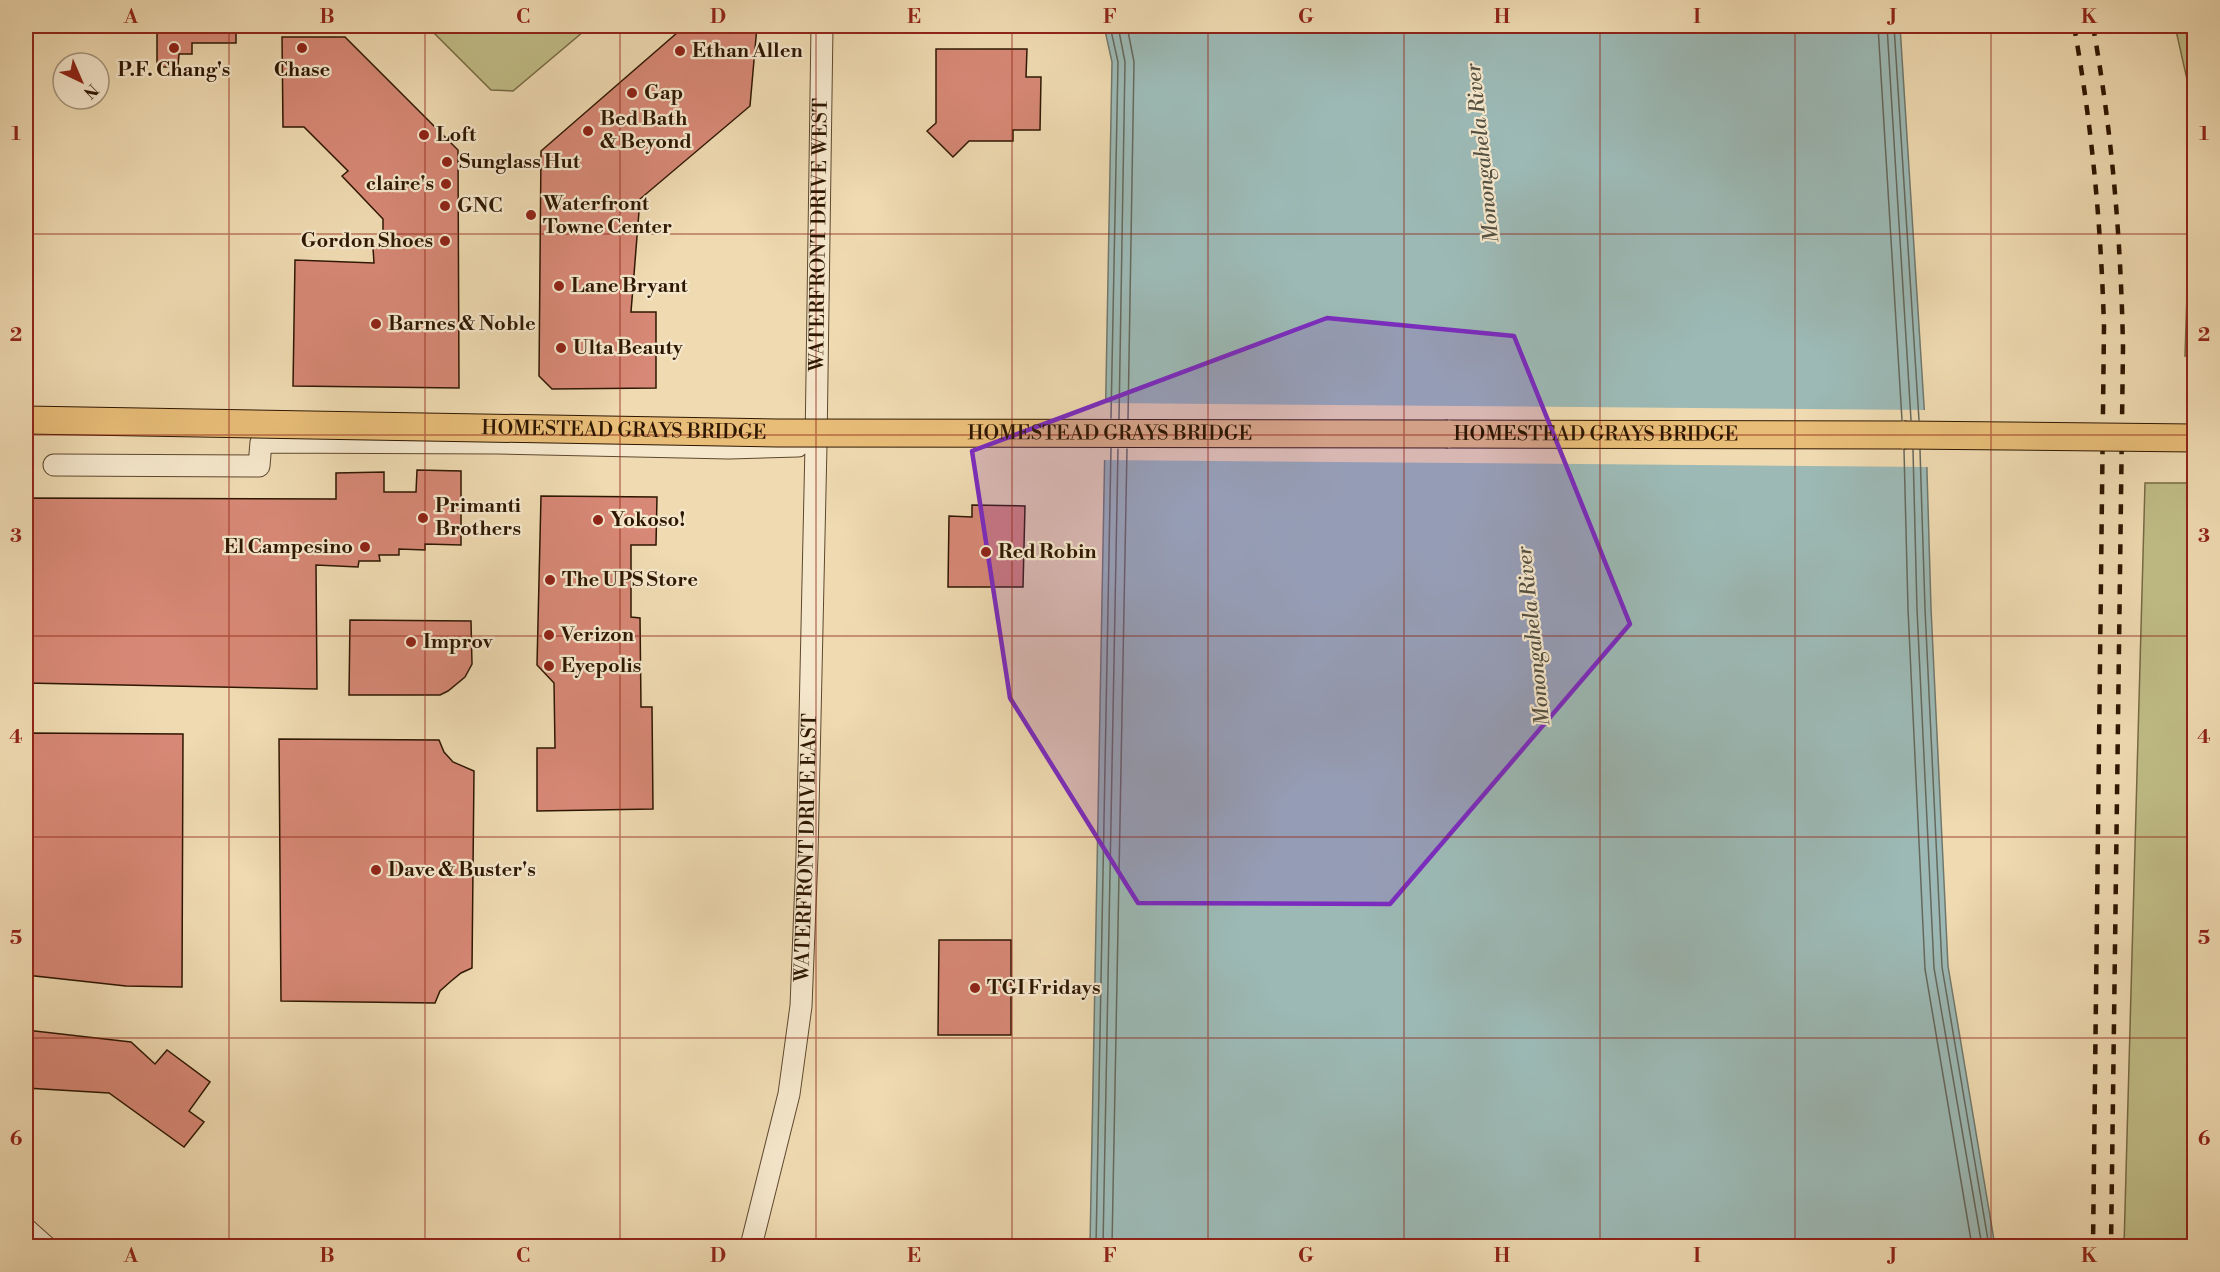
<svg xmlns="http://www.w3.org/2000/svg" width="2220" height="1272" font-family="'Libre Bodoni',serif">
<rect width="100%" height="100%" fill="#efdab1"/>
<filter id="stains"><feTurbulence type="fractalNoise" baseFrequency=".00333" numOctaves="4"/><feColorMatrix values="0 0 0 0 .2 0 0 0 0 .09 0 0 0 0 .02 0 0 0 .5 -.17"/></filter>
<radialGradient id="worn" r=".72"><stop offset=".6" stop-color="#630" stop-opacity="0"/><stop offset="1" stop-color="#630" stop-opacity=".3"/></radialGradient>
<path fill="#c0bd87" stroke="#776a44" stroke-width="1.5" d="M427,26H590L513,91L491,90Z
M2175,26H2194V357L2185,356L2193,106Z
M2145,483H2194V1246H2124Z"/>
<path fill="#9cb9b5" stroke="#70786d" stroke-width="1.5" d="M1104,26H1900L1926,437L1931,608L1948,966L1995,1246H1090L1112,62Z"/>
<path fill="#efdab1" d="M1103,403L1927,410L1930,467L1101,460Z"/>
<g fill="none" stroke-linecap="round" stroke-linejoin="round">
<path stroke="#65685c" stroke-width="1.5" d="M1110,26L1118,62L1111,418
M1118,26L1125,62L1119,419
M1127,26L1134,62L1128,419
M1878,26L1902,420
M1887,26L1911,420
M1894,26L1919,420
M1904,450L1908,609L1925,969L1972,1246
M1913,450L1917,609L1934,968L1982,1246
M1920,450L1925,609L1942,967L1989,1246
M1096,1246L1111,448
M1103,1246L1118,449
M1112,1246L1127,449"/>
</g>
<path fill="#d78876" stroke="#2e1702" stroke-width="1.5" d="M157,26H236V43H192V54H179L178,67H157Z
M685,26H757L750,106L640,199L631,312H656V388L552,389L539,376L541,151Z
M282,37H345L458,150L459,388L293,386L295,260L374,263L373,248L383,247V219L342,176L348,171L304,127H283Z
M936,49H1027L1026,77H1041L1040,130H1013V141H969L953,157L927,131L936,123Z
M417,470L461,471V545L425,544V550L399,549V555H379L380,561H359L358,567L316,565L317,689L26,683V498L336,499V473L384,472V492H416Z
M541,496L657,497L656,545H631V617L640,618L641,707H652L653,809L537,811V748H555L554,683L537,665Z
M972,505L1025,506L1023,587H948L949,516L972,517Z
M350,620L471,621L472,664L465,677L448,691L440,695H349Z
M26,733L183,734L182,987L126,986L26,975V918H29V826H26Z
M279,739L439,740L444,752L453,762L474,771L472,968L461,973L450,982L440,991L435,1003L281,1001Z
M939,940H1011V1035H938Z
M26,1030L131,1042L155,1064L167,1050L210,1082L189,1111L204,1122L184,1147L109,1093L26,1088Z"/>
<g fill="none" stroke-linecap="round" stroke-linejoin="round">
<defs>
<g id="minor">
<path d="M54,465L259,466L261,442L498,443L729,448L798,446"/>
<path d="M26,1229L45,1246"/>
<path id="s1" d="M751,1246L789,1094L801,1006L807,855L816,445L822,26"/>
</g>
<g id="major">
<path id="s2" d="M1448,434L1904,435"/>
</g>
</defs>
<use href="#minor" stroke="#5e482e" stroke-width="23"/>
<use href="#major" stroke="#2e1702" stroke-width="29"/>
<use href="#minor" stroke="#f5e7cc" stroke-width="21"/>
<use href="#major" stroke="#e8bd78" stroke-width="27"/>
<path stroke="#2e1702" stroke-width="4.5" stroke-dasharray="10 10" stroke-linecap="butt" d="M2074,26C2092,126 2101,225 2104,327L2093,1246
M2093,26C2112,132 2121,240 2123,348L2111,1246"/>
<defs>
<g id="major-bridge">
<path id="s3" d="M26,420L777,433L1448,434"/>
<path d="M1904,435L2194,438"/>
</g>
</defs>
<use href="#major-bridge" stroke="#2e1702" stroke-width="29" stroke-linecap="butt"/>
<use href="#major-bridge" stroke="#e8bd78" stroke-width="27"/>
</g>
<path fill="#7b2cbf" fill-opacity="0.2" stroke="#7b2cbf" stroke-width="4.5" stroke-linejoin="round" d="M1327,318L1514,336L1630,624L1390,904L1138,903L1010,698L972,451Z"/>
<path fill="none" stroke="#8f2418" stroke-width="1.5" stroke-opacity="0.55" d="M229,26V1246M425,26V1246M620,26V1246M816,26V1246M1012,26V1246M1208,26V1246M1404,26V1246M1600,26V1246M1795,26V1246M1991,26V1246M26,234H2194M26,435H2194M26,636H2194M26,837H2194M26,1038H2194"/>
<g fill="#8f2418" stroke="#f5e7cc" stroke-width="2">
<circle cx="174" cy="48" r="6"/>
<circle cx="302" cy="48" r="6"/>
<circle cx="680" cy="51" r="6"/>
<circle cx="632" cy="93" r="6"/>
<circle cx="588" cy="131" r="6"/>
<circle cx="424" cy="135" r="6"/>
<circle cx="447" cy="162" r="6"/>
<circle cx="446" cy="184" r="6"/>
<circle cx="445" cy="206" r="6"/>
<circle cx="531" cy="215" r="6"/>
<circle cx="445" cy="241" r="6"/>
<circle cx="559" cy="286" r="6"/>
<circle cx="376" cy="324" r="6"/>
<circle cx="561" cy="348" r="6"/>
<circle cx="423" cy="518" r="6"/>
<circle cx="598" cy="520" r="6"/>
<circle cx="365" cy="547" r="6"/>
<circle cx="986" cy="552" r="6"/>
<circle cx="550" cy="580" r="6"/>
<circle cx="549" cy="635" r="6"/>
<circle cx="411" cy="642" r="6"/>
<circle cx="549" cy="666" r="6"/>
<circle cx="376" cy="870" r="6"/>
<circle cx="975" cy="988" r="6"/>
</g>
<g text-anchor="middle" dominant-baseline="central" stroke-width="4.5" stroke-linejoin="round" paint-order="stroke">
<g font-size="20" font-weight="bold" fill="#2e1702" stroke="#f5e7cc" text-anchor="start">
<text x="692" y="51">Ethan Allen</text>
<text x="174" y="70" text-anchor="middle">P.F. Chang's</text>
<text x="302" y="70" text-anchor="middle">Chase</text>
<text x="644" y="93">Gap</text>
<text x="600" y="119">Bed Bath<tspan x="600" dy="23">&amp; Beyond</tspan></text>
<text x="436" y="135">Loft</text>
<text x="459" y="162">Sunglass Hut</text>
<text x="434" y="184" text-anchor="end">claire's</text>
<text x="543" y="204">Waterfront<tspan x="543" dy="23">Towne Center</tspan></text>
<text x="457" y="206">GNC</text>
<text x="433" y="241" text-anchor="end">Gordon Shoes</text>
<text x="571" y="286">Lane Bryant</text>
<text x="388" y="324">Barnes &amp; Noble</text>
<text x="573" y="348">Ulta Beauty</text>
<text x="435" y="506">Primanti<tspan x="435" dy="23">Brothers</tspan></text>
<text x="610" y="520">Yokoso!</text>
<text x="353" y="547" text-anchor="end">El Campesino</text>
<text x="998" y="552">Red Robin</text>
<text x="562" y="580">The UPS Store</text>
<text x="561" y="635">Verizon</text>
<text x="423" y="642">Improv</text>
<text x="561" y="666">Eyepolis</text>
<text x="388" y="870">Dave &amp; Buster's</text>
<text x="987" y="988">TGI Fridays</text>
</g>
<g font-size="20" fill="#2e1702" stroke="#f5e7cc">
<text stroke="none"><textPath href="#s1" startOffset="1017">WATERFRONT DRIVE WEST</textPath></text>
<text stroke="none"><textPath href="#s3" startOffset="598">HOMESTEAD GRAYS BRIDGE</textPath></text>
<text stroke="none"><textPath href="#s3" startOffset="1084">HOMESTEAD GRAYS BRIDGE</textPath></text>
<text stroke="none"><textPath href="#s2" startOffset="148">HOMESTEAD GRAYS BRIDGE</textPath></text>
<text stroke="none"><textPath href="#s1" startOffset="404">WATERFRONT DRIVE EAST</textPath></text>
</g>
<g font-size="21" font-style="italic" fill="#545041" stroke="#f5e7cc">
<text transform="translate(1483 153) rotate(-96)">Monongahela River</text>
<text transform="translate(1534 636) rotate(-96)">Monongahela River</text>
</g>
</g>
<rect width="2220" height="1272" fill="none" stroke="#efdab1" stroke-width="66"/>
<g transform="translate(81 81) rotate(136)"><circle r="28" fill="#f5e7cc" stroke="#a5947b" stroke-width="1.5"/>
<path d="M0-4.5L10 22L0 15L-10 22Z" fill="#8f2418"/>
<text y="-9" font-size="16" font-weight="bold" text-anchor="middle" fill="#2e1702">N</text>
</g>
<rect x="33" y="33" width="2154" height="1206" fill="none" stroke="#8f2418" stroke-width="2"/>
<g font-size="20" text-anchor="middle" font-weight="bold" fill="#8f2418">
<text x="131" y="23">A</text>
<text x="327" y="23">B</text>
<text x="523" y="23">C</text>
<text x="718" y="23">D</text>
<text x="914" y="23">E</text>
<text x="1110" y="23">F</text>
<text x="1306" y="23">G</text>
<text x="1502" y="23">H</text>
<text x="1697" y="23">I</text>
<text x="1893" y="23">J</text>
<text x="2089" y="23">K</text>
<text x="16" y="140">1</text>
<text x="2204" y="140">1</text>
<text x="16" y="341">2</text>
<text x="2204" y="341">2</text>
<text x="16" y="542">3</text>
<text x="2204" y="542">3</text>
<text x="16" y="743">4</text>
<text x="2204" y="743">4</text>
<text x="16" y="944">5</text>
<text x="2204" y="944">5</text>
<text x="16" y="1145">6</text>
<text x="2204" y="1145">6</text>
<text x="131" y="1262">A</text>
<text x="327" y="1262">B</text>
<text x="523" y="1262">C</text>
<text x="718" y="1262">D</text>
<text x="914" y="1262">E</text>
<text x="1110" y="1262">F</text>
<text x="1306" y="1262">G</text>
<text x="1502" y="1262">H</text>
<text x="1697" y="1262">I</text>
<text x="1893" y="1262">J</text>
<text x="2089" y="1262">K</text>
</g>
<rect width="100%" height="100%" filter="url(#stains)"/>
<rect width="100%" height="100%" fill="url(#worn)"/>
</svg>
